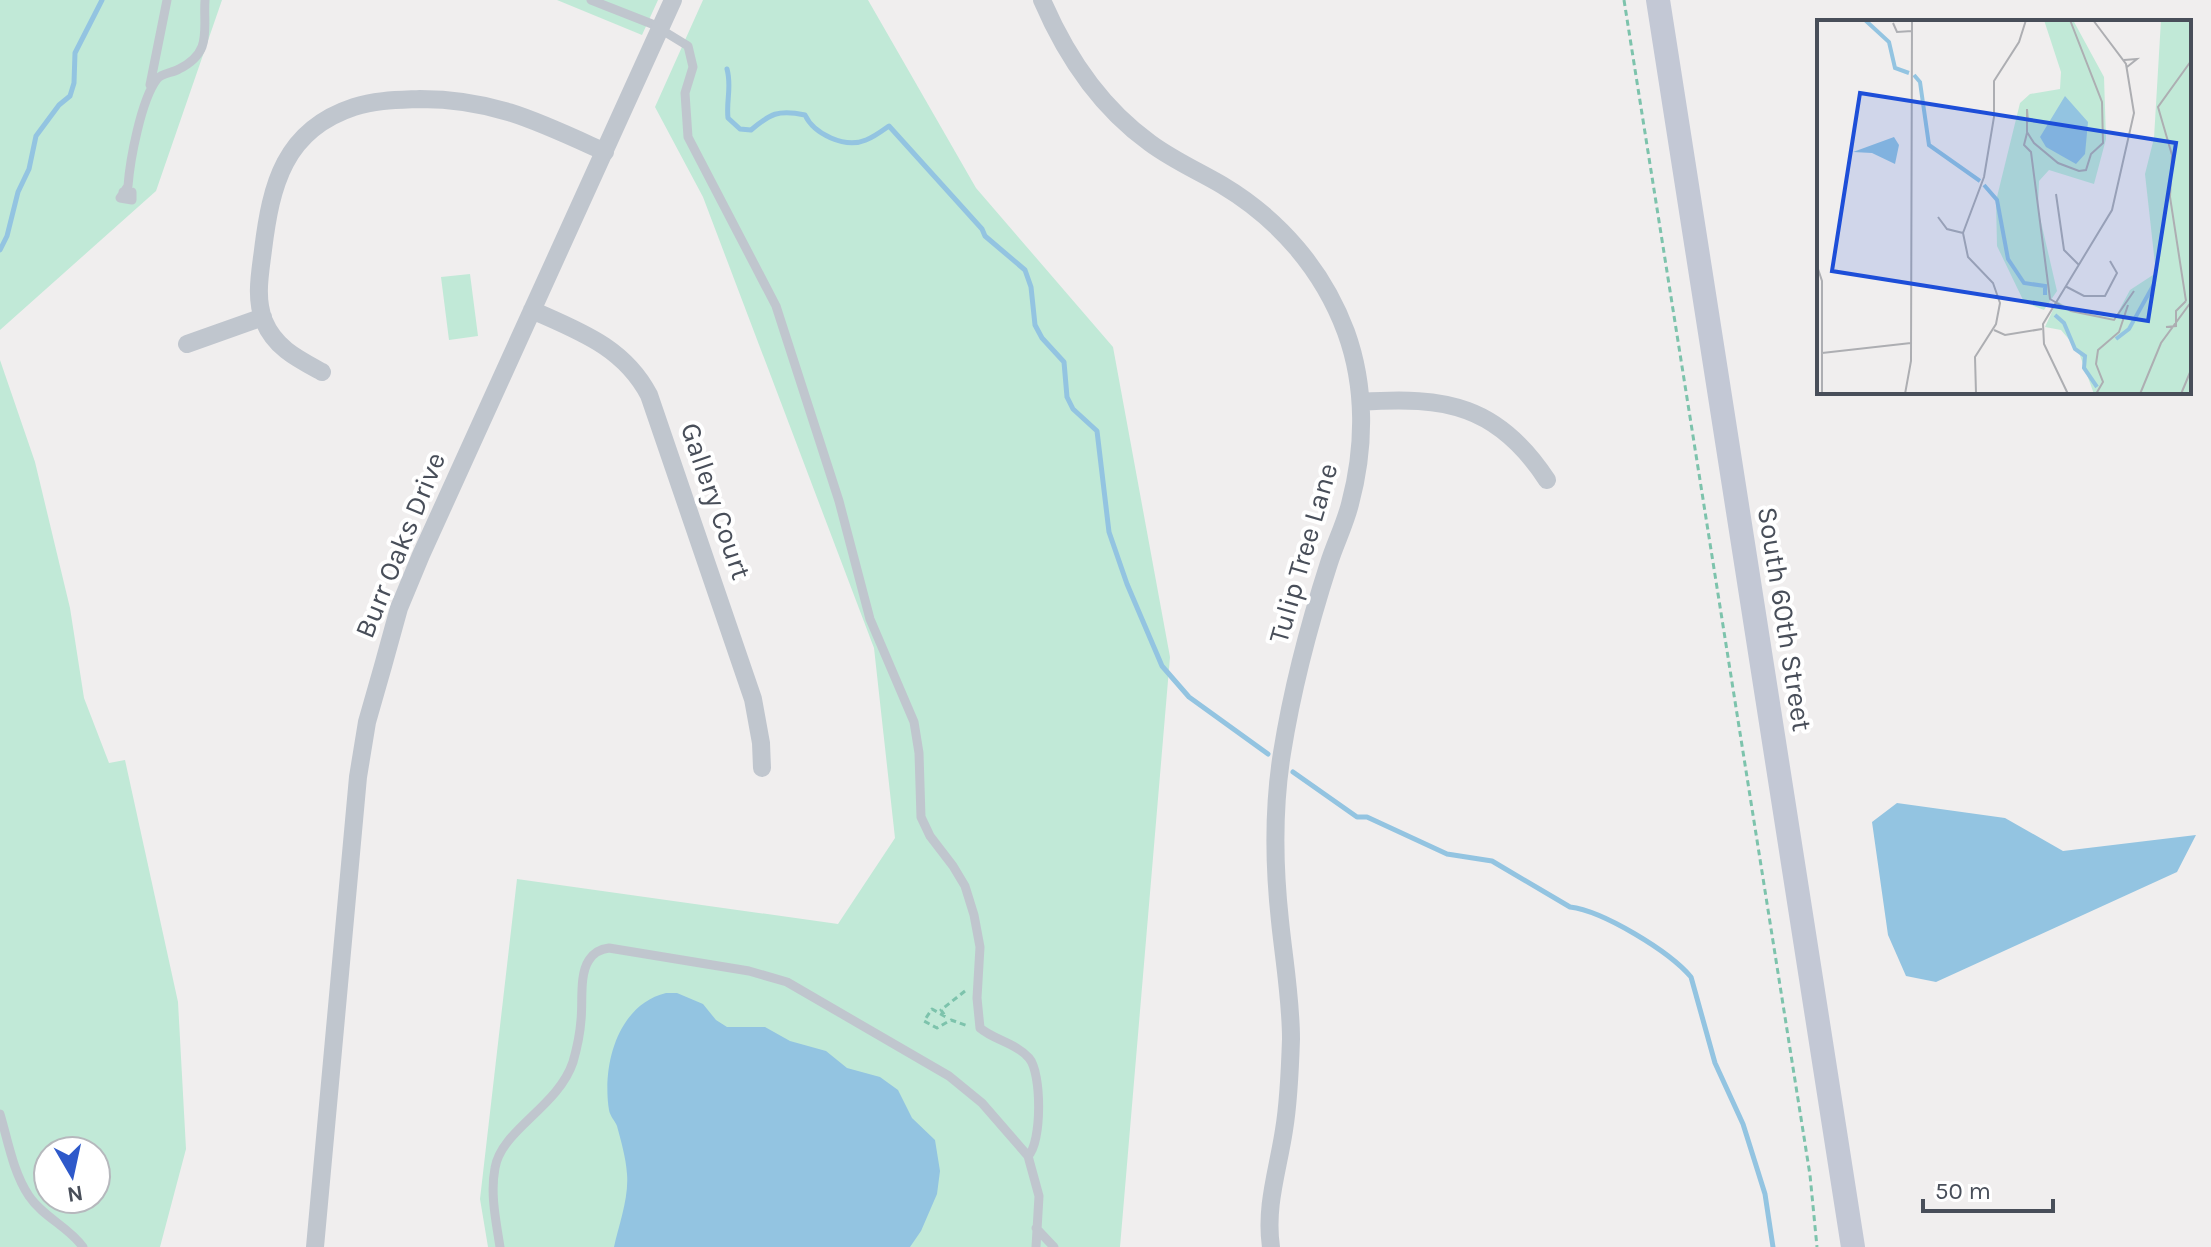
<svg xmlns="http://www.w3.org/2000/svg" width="2211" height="1247" font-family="Karla,sans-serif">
<rect width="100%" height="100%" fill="#f0eeee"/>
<path fill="#c1e9d7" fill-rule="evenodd" d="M0,0H222L156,191L0,330Z
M557,0H658L642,35Z
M703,0H868L976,188L1113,347L1170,657L1120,1247H488L480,1199L517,879L838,924L895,838L874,648L703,197L655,107Z
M470,274L478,336L449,340L441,277Z
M0,360L35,462L70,608L84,698L109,763L125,760L178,1002L186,1149L160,1247H0ZM48,1151H96V1199H48Z"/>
<path fill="#93c4e1" d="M1897,803L2005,818L2063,851L2196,835L2177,872L1936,982L1906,976L1888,935L1872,822Z
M666,993H677L703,1004L716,1020L727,1027H765L790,1041L826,1051L847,1068L880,1077L898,1090L912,1118L935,1140L940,1171L937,1194L921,1231L910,1247H614C619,1224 629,1198 627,1174C626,1158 621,1141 617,1126C615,1121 610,1116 609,1110C602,1066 617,1005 666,993Z"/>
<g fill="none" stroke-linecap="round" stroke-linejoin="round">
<path stroke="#93c4e1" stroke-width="5" d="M727,69C732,87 726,100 728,118L740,129L751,130C770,114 778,109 805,115C814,134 845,149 866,140C874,137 882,131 889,126L982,229L985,236L1025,270L1031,287L1035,325L1042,338L1064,362L1067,397L1073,409L1097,431L1109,532L1127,584L1162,666L1189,697L1268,754
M0,250L7,236L18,192L29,169L36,136L59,105L70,96L74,83L75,53L102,0
M1293,772L1357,817H1367L1447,854L1492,861L1570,907C1603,911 1669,951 1691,977L1715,1063L1743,1124L1765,1194L1773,1247"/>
<path stroke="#7dc3ac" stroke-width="3" stroke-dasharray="6 4" stroke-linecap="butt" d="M1624,0L1810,1175L1817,1247
M965,991L941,1010L946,1017L932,1009L924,1021L937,1028L951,1020L968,1026"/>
<path stroke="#c0c6ce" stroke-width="9" d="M591,0L652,24L688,46L693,67L685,93L688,137L776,306L839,501L870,619L914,722L919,753L921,817L930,836L953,866L965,886L974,915L980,947L977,998L980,1028C994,1040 1016,1043 1029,1058C1042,1073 1042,1143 1028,1156
M150,85L167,0
M123,192H132V200L120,198L128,186C130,160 141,100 157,79C162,73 172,73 179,69C213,52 203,30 205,0
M0,1114C8,1141 13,1172 29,1196C43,1217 69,1227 83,1247
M1036,1228L1054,1247
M500,1247C496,1221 490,1194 495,1168C501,1130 558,1107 573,1062C577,1048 580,1034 581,1020C583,1002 579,975 589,960C594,952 601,949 609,948L749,971L787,982L949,1076L982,1103L1028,1156L1039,1196L1036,1247"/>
<path stroke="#c0c6ce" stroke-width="18" d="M1042,0C1066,56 1100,107 1150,143C1173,160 1198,171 1222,185C1279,219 1323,270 1346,332C1366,387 1365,448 1350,504C1345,524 1335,544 1329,563C1309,625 1292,690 1282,753C1273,809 1274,866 1280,921C1284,960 1291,1000 1291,1039C1290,1070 1289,1100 1284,1130C1278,1170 1265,1206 1271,1247
M532,310C579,331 624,347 649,395L753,699L761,743L762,768
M187,344L263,317
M322,372C298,359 275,348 264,321C255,298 260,274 263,250C271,185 284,130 354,107C376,100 398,100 420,99C494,99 539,122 605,152
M1361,402C1445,396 1498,405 1547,480
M315,1247L358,777L367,722L383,666L399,608L421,555L673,0"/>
<path stroke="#c3c8d5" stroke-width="24" d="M1658,0L1853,1247"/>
</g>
<g text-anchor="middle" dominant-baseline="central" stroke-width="8" stroke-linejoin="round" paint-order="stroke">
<g font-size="28" fill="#484e59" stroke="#fff">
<text transform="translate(716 501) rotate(71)">Gallery Court</text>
<text transform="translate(400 545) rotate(-68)">Burr Oaks Drive</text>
<text transform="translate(1303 553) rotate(-74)">Tulip Tree Lane</text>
<text transform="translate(1785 619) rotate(81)">South 60th Street</text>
</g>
</g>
<g transform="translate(1817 20)">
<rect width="374" height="374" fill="#f0eeee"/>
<path d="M227,0H256L287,57L289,119L277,164L232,150L222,161L221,189L240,271L227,290L207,282L180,226L179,181L203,83L213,74L243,69L244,52ZM344,0H374V374H277L261,330L244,310L228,307L240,281L256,291L298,298L313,270L339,253L328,154L337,118Z" fill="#c1e9d7"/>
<path d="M248,76L271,102L268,134L259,144L229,127L223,117ZM77,117L82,125L78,144L55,133L36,132Z" fill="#93c4e1"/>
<path fill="none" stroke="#93c4e1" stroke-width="4" d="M48,0L72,22L78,48L92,53M97,55L103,62L112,125L163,161M167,165L180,180L191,239L207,263L228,266V275M238,295L247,303L258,329L268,336L267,348L280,367M299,319L312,309L337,264"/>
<path fill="none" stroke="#adaeb2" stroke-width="2" d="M76,3L80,12L95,11M307,40L320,39L310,47M211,102L210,89V112L217,123L241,143L262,151L269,150L274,134L286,123L285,82L253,0M210,113L207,125L214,132L233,279L254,291L297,300L317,271M239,174L247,230L262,245M121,197L130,209L146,213M0,246L5,261V374M248,266L267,276H288L300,253L293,241M369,281L353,177L355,135L341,87L374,41M349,307L359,306V291L369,281M177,310L188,315L225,309M5,333L94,323M159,373L158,337L179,304L183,283L176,263L151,237L146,213L167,157L177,97V61L202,22L209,0M88,374L94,341L95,0M251,374L227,324L226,304L295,190L317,93L309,44L276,0M279,374L286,362L279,344L281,330L302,312L311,285M323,374L344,323L374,282M364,374L374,350"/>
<path fill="#1d4ed8" fill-opacity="0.15" stroke="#1d4ed8" stroke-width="4" d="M43,73L359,123L331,301L15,251Z"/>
<rect width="374" height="374" fill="none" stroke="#484e59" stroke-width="4"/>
</g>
<g transform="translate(72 1175) rotate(171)"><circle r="38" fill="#ffffff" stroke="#b6b8bd" stroke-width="2"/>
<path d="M0-6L14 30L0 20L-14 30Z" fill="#2e59ca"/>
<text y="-12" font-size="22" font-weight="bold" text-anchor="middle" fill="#484e59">N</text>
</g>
<path d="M1923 1199v12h130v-12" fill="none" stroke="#484e59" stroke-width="4"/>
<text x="1935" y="1199" font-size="24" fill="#484e59" stroke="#ffffff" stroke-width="6" paint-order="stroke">50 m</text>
</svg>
